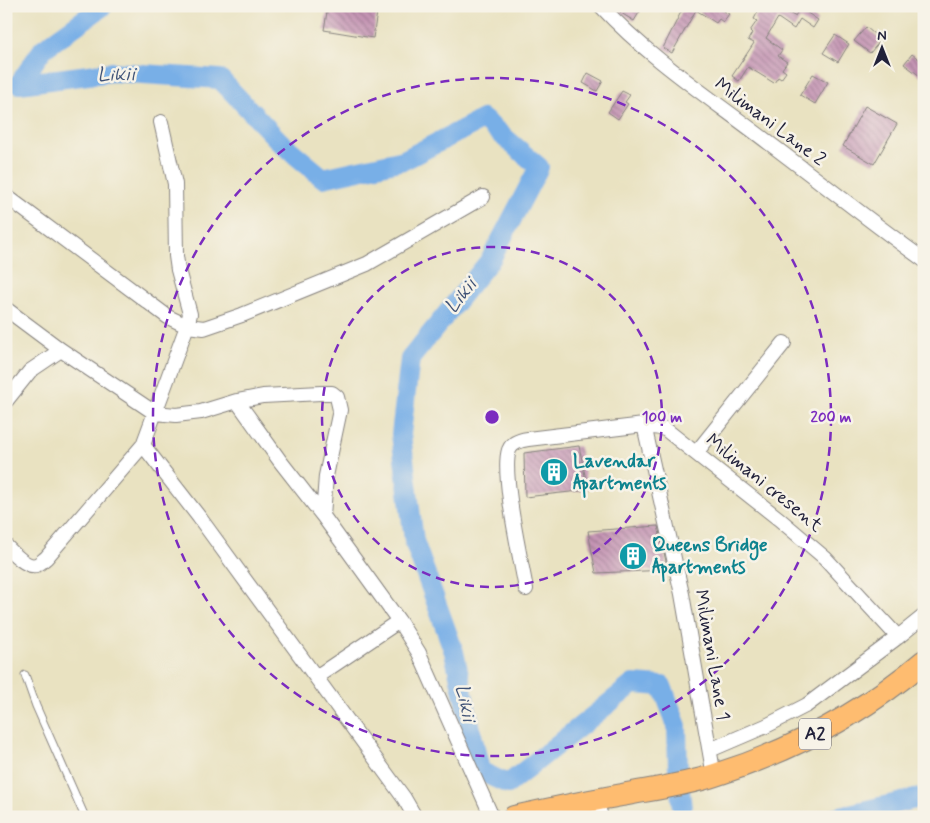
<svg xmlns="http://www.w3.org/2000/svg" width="930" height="823" font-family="Mynerve,sans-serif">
<defs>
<pattern id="building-back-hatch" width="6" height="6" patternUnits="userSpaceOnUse" patternTransform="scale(1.25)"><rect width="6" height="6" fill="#c494b3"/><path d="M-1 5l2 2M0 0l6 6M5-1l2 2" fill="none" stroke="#9f7893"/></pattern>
</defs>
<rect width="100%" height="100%" fill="#f7f3e8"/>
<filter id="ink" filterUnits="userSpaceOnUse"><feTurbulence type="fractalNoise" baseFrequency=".02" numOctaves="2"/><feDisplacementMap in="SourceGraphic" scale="10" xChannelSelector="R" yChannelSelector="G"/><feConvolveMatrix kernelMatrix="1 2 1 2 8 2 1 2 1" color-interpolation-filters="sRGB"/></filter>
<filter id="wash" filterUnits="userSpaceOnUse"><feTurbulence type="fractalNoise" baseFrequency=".0096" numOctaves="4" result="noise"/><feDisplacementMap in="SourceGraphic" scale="20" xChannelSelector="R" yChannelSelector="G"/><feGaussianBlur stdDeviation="1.12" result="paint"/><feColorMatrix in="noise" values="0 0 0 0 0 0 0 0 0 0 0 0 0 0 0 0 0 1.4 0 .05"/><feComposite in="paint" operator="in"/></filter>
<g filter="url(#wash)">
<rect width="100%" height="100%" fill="#e9e2c1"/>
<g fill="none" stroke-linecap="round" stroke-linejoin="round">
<path stroke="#78afe7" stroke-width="20" d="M103,6L43,49L19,84L112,72L220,79L280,142L323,178L404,160L483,119L539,167L491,259L410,359L401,434L414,541L454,652L480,771L508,784L633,684L662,686L677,726L678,773L683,817
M836,817L924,797"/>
</g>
<g id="blocks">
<path fill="url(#building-back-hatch)" d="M328,6L354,8V6H378L373,38L324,30Z
M614,6H643L634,21L621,13Z
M684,6H727L724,11L729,14L723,22L719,19L716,23L696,10L672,53L663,48Z
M761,6H776L796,17L795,16L800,8L818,20L813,28L800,19L794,29L778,18L766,38L782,50L778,56L787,62L782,69L786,72L781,79L778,77L774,83L748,67L739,81L732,76L754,43L748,40L752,33L750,31L757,21L754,19Z
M866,27L881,40L870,53L854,41Z
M835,35L849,44L838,62L823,53Z
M912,54L924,63V79L904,64Z
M588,73L603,81L597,91L583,83Z
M813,74L828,82L815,104L800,95Z
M622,91L630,95L625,102L628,104L618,119L608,112Z
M865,106L897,124L874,164L843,146Z
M579,446L588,490L525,497L524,453Z
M658,526L668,570L596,573L588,531Z"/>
</g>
</g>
<g filter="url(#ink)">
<use href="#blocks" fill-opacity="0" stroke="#86827e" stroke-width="1"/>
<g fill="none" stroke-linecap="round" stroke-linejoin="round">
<defs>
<path id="service" d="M25,675L36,706L85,817"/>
<path id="minor" d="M601,6C650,59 712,99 769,143C821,182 871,222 924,260
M6,196L168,317L187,326L204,328L242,315L367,264L483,197
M6,309L61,350L155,413L176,415L201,412L237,401L263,396L321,393H332L337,397L340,410L326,476L323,516L399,621L419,653L492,817
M6,401L30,371L61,350
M237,401L280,461L323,516
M644,425L682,594L714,776
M143,445L199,517L404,798L415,817
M696,453L784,343
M6,546C12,552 27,568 36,565C40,564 43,560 46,558L143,445L187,326L190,314L178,270L176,256L175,184L161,122
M526,589C521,560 501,474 509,450C512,442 521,440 528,439L644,425L665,429L779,519L825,558L898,637
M316,677L399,621
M710,750L766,726L807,705L898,637L924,616
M596,799L601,817"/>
<path id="trunk" d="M514,817C550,809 586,801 622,795C653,789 685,785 715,775C791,751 863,713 924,661"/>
</defs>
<use href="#service" stroke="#86827e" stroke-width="9"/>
<use href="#minor" stroke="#86827e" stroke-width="16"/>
<use href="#trunk" stroke="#86827e" stroke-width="24"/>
<use href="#service" stroke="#fff" stroke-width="7"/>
<use href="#minor" stroke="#fff" stroke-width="14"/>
<use href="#trunk" stroke="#febc70" stroke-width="22"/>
</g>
</g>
<g fill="none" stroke="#7b2cbf" stroke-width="2.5" stroke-dasharray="9 6">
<circle cx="492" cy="417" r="170"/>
<circle cx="492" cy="417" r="339"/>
</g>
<defs>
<symbol id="building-disc" viewBox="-11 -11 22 22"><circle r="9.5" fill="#0f9aa8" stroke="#f7f3e8"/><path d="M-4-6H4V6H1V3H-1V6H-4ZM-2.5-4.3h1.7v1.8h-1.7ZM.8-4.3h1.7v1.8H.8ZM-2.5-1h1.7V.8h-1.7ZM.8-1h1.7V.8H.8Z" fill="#fff"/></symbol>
</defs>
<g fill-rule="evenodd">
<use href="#building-disc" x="538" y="456" width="32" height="32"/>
<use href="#building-disc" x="617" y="540" width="32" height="32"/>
</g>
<g text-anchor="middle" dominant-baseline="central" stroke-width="5" stroke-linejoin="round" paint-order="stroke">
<rect fill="#f7f3e8" stroke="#62616f" stroke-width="1" x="799" y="718.5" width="32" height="31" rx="4"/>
<g font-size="18" font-weight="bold" fill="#22223b">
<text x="815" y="734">A2</text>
</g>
<g font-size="19" fill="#22223b" stroke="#f7f3e8">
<text transform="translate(770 122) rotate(37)">Milimani Lane 2</text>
<text transform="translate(764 483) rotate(39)">Milimani cresent</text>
<text transform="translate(712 655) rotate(80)">Milimani Lane 1</text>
</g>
<g font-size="19" font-weight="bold" fill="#0d838f" stroke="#f7f3e8" text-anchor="start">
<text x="573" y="461">Lavendar<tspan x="573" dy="22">Apartments</tspan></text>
<text x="652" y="545">Queens Bridge<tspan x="652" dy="22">Apartments</tspan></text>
</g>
<g font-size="20" font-style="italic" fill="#405377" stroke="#f7f3e8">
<text transform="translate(116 75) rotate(-1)">Likii</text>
<text transform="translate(461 296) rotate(-51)">Likii</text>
<text transform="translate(465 703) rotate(78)">Likii</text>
</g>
</g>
<circle cx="492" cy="417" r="8" fill="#7b2cbf" stroke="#f7f3e8" stroke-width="2.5"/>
<g font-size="15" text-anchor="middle" font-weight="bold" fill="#7b2cbf" stroke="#f7f3e8" stroke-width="5" stroke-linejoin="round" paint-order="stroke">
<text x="662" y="422">100 m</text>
<text x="831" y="422">200 m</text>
</g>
<rect width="930" height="823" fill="none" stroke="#f7f3e8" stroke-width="25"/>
<g transform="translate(882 48)" stroke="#f7f3e8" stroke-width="4" paint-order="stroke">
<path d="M0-4L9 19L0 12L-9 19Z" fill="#22223b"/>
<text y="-8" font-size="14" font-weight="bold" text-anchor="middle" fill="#22223b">N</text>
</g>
</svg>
